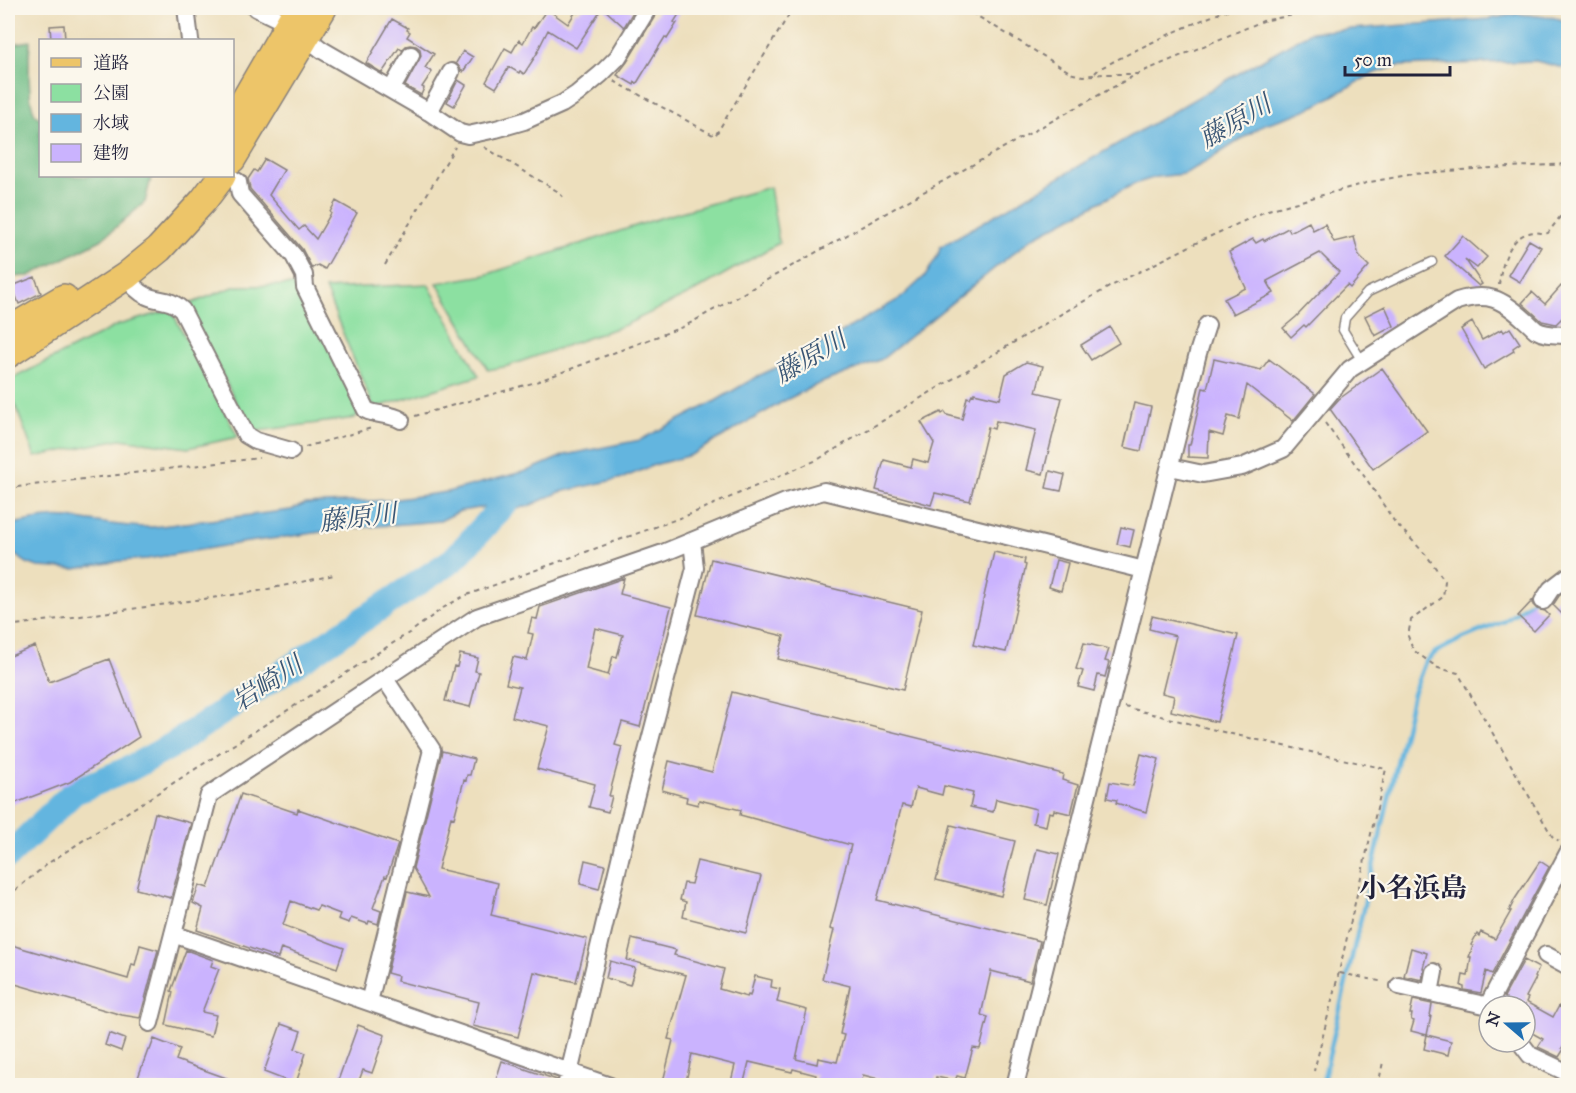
<svg xmlns="http://www.w3.org/2000/svg" width="1576" height="1093" font-family="'IM FELL Great Primer','Noto Serif JP',serif">
<rect width="100%" height="100%" fill="#fbf7ec"/>
<filter id="ink" filterUnits="userSpaceOnUse"><feTurbulence type="fractalNoise" baseFrequency=".0167" numOctaves="2"/><feDisplacementMap in="SourceGraphic" scale="12" xChannelSelector="R" yChannelSelector="G"/><feConvolveMatrix kernelMatrix="1 2 1 2 8 2 1 2 1" color-interpolation-filters="sRGB"/></filter>
<filter id="wash" filterUnits="userSpaceOnUse"><feTurbulence type="fractalNoise" baseFrequency=".008" numOctaves="4" result="noise"/><feDisplacementMap in="SourceGraphic" scale="24" xChannelSelector="R" yChannelSelector="G"/><feGaussianBlur stdDeviation="1.35" result="paint"/><feColorMatrix in="noise" values="0 0 0 0 0 0 0 0 0 0 0 0 0 0 0 0 0 1.4 0 .05"/><feComposite in="paint" operator="in"/></filter>
<g filter="url(#wash)">
<rect width="100%" height="100%" fill="#eddfbd"/>
<path fill="#8ce0a1" stroke="#57816e" stroke-width="1.5" d="M770,187L779,243L693,292L625,325L508,366L488,370L437,283L485,275L663,217Z
M428,284L479,376L378,407L372,404L325,289Z
M300,285L363,407L355,418L251,432L187,305L236,286Z
M171,310L238,437L188,448L120,439L35,457L8,386V381L118,325Z"/>
<path fill="#71be87" stroke="#4a7061" stroke-width="1.5" d="M30,41C29,55 27,105 36,115C37,117 39,117 40,118V176H147L151,178L145,202L101,240L29,276L8,277V45Z"/>
<path fill="#63b5df" stroke="#426c8d" stroke-width="1.5" d="M1518,14L1557,18L1568,23V69L1536,61L1398,66L1372,74L1317,105L1293,115L1265,124L1204,163L1184,174L1156,177L1134,184L1032,238L882,359L816,385L784,401L691,455L654,465L623,478L560,492L531,505L514,510L493,506L460,511L440,521L342,529L293,536L241,543L147,559L120,561L75,569L38,567L27,563L15,555L8,556V525C29,521 46,516 68,518C97,521 125,528 153,527L291,510L305,504L390,500L447,492L530,470L565,455L640,440L712,403L758,376L791,361L901,298L926,275L938,255L940,247L1310,32L1489,19Z"/>
<g fill="none" stroke-linecap="round" stroke-linejoin="round">
<path stroke="#63b5df" stroke-width="4.5" d="M1557,575L1568,562
M1322,1086L1413,694L1425,662L1436,652L1461,639L1505,621L1539,595"/>
<path stroke="#63b5df" stroke-width="26" d="M8,856L74,792L131,768L171,746L453,560L514,494"/>
</g>
<g id="blocks">
<path fill="#cab3fe" fill-rule="evenodd" d="M582,8H602L576,48L548,30L537,52H538L524,74L520,71L519,73L509,67L496,88L486,82L505,48L512,52L519,40L523,43L532,27L534,28L547,9L568,24L576,11L578,13Z
M603,8H628L633,12L624,27Z
M659,8H683L674,22L677,23L667,39L665,37L637,83L635,82L634,85L617,75L627,62L657,13Z
M392,19L408,28L407,30L410,32L407,37L434,54L425,68L432,72L422,87L424,88L421,95L405,86L421,56L420,49L416,46L410,45L406,46L402,50L399,48L382,73L366,63Z
M64,25L65,40H51L50,26Z
M463,51L473,57L463,72L456,63Z
M458,80L466,85L454,106L447,102Z
M265,159L284,170L269,195L299,230L304,226L316,239L331,213L330,212L336,201L357,213L325,269L318,265L312,268L302,249L250,189L248,179L254,170L257,172Z
M1309,222L1313,230L1325,224L1334,242L1354,237L1359,256L1369,266L1350,288L1347,285L1306,327L1304,325L1291,337L1283,328L1296,317L1339,272L1320,253L1267,281L1274,293L1233,314L1224,299L1246,288L1229,252L1253,239L1256,243L1263,239L1264,241L1288,228L1290,232Z
M1463,236L1487,257L1477,268L1465,259L1482,284L1479,286L1445,256Z
M1529,240L1541,247L1520,282L1508,275Z
M35,277L41,293L19,304L12,286Z
M1561,286L1569,292V311L1556,324L1542,321L1522,303L1532,292L1545,304Z
M1385,306L1394,326L1375,336L1365,316Z
M1472,322L1482,340L1502,329L1504,332L1510,328L1520,343L1513,348L1514,351L1484,369L1461,329Z
M1110,327L1119,343L1091,360L1081,345Z
M1214,359L1261,370L1269,359L1315,394L1293,421L1247,385L1239,419L1228,416L1223,436L1209,432L1208,458L1188,457V445H1190L1203,388L1207,389Z
M1026,362L1043,366L1036,392L1062,398L1043,474L1026,470L1036,430L996,421L994,429L988,427L970,501L935,493L931,505L876,490L884,460L911,467L913,459L928,463L934,443L921,422L941,412L942,414L945,412L947,415L962,419L967,397L970,398L972,394L974,395V393L1000,399L1006,374Z
M1382,368L1427,431L1373,469L1330,409L1339,399Z
M1134,403L1151,407L1141,451L1124,447Z
M1050,471L1065,475L1061,491L1046,488Z
M1121,527L1134,530L1130,547L1117,544Z
M994,552L1025,559L1024,564L1026,565L1006,652L973,645Z
M711,559L922,610L903,690L778,659L784,636L697,615Z
M1056,560L1068,563L1061,591L1049,587Z
M624,578L620,594L671,607L640,727L622,722L615,745L622,747L609,796H612L608,812L589,807L595,784L537,769L549,726L512,717L520,687L506,684L513,657L527,660L533,634L528,633L532,618L537,619L540,607ZM595,628L623,635L617,657L613,656L608,675L586,669Z
M1569,589V621L1553,605L1559,596Z
M1533,600V605L1537,609L1545,611L1549,615L1534,631L1518,616Z
M1152,616L1178,622V621L1238,635L1217,722L1171,711L1174,696L1162,693L1176,636L1149,629Z
M1084,643L1109,649L1105,661L1109,662L1105,677L1098,675L1094,691L1078,687L1083,671L1076,669Z
M35,646L49,682L109,659L139,737L70,782L8,806V657Z
M460,654L478,658L475,671L479,672L470,707L445,701L454,666L457,667Z
M732,692L1063,774L1062,780L1078,785L1071,814L1054,810L1053,813L1049,812L1046,826L1033,823L1036,809L996,799L993,812L970,807L973,793L944,786L942,795L916,788L911,807L902,805L877,900L1040,941L1030,981L991,971L981,1015L988,1017L980,1049L973,1048L965,1078L957,1076L955,1081L936,1077L934,1086H905L863,1075L861,1086H813L816,1075L793,1069L792,1072L749,1062L743,1086H730L735,1065L692,1054L685,1086H662L673,1040L668,1039L686,975L627,960L632,939L676,950L674,955L724,969L719,989L747,997L748,995L750,996L755,976L772,980L771,987L780,989L777,1002L807,1010L796,1059L817,1064L818,1058L837,1062L844,1035L840,1034L850,986L822,979L834,930L830,929L851,845L740,815L741,810L699,800L698,805L686,802L687,797L662,790L669,761L712,772Z
M442,751L474,759L470,775H467L466,781L464,780L454,818L451,817L438,869L498,883L491,915L587,939L576,982L534,972L518,1037L473,1026L479,1002L397,981L398,976L387,973L407,892L429,897L413,868Z
M1141,754L1159,759L1146,812L1116,803L1117,800L1107,798L1110,782L1133,786Z
M241,794L297,813L298,809L398,844L387,877L385,876L373,908L381,911L378,924L369,921L368,924L351,918L349,923L338,919L340,914L319,906L316,910L291,901L283,925L344,948L337,968L281,948L278,958L197,930L203,908L193,903L199,885L208,888Z
M155,813L191,823L171,898L136,889Z
M951,825L1015,841L1001,896L936,880Z
M1037,849L1059,854L1047,905L1025,900Z
M585,860L605,865L599,889L580,884Z
M697,861L761,876L746,933L683,917L686,902L680,900L684,883L691,884Z
M1540,861L1549,867L1492,974L1486,971L1481,993L1464,990V987L1461,986L1463,975L1468,976L1471,957H1469L1473,946L1471,945L1477,934L1479,936L1481,932L1495,939L1511,911H1509L1515,899Z
M8,944L128,979L132,964L135,965L140,945L158,950L140,1018L122,1015L8,982Z
M1411,948L1427,953L1423,968L1424,969L1422,980L1404,976Z
M186,950L213,960L211,966L219,969L202,1012L216,1015L211,1036L166,1025L173,992L171,991Z
M1524,960L1539,968L1535,977L1536,978L1526,997L1528,998L1526,1002L1553,1017L1559,1006L1569,1012V1037L1562,1048L1564,1049L1559,1057L1538,1047L1543,1039L1525,1029V1004L1524,1006H1511L1504,1002L1506,998L1504,997Z
M610,961L635,968L630,985L606,978Z
M1413,1000L1432,1004L1430,1016H1431L1427,1035L1411,1031L1414,1021L1411,1020L1412,1014H1410Z
M281,1024L301,1031L295,1049L306,1053L295,1086L283,1083L285,1080L264,1072Z
M358,1025L385,1035L372,1073L363,1070L357,1086H336Z
M109,1033L125,1039L121,1051L105,1045Z
M1427,1035L1451,1041L1448,1055L1424,1049Z
M154,1039L180,1049L176,1060L243,1084L242,1086H135L148,1050H150Z
M502,1061L557,1080L556,1086H494Z"/>
</g>
</g>
<g filter="url(#ink)">
<use href="#blocks" fill-opacity="0" stroke="#88807c" stroke-width="1.5"/>
<g fill="none" stroke-linecap="round" stroke-linejoin="round">
<defs>
<path id="lane" d="M1362,361L1343,330L1345,318L1368,292L1432,262"/>
<path id="street" d="M186,8L190,40
M256,8L289,24L322,50L429,112L460,133L468,135L496,129L524,121L562,104L577,94L601,74L618,57L648,8
M391,90L411,55
M429,112L451,72
M228,176L238,182L240,194L294,256L304,275L305,287L366,410C377,416 390,413 401,420
M126,276C131,284 138,292 147,296C160,302 170,298 182,310L246,435L256,441L291,451
M1170,467L1203,474L1242,467L1283,449L1350,369L1457,301C1488,292 1501,298 1525,320C1529,323 1532,327 1536,330C1546,336 1558,334 1568,335
M1543,601L1551,589L1568,576
M173,934L610,1086
M1546,955L1568,967
M1399,986L1489,1006
M1430,993L1434,972
M369,1002L432,750L385,679
M1488,1005L1568,853
M150,1023L209,795L477,617L663,553L786,502L824,491L1144,570
M1520,1042L1530,1055L1568,1073
M566,1086L629,821L695,568L692,541
M1015,1086L1198,353L1207,325"/>
<path id="primary" d="M232,122L298,8
M232,159L323,8
M8,331L64,298
M8,354L126,276L159,249L203,201L222,176"/>
</defs>
<use href="#lane" stroke="#88807c" stroke-width="11"/>
<use href="#street" stroke="#88807c" stroke-width="20"/>
<use href="#primary" stroke="#88807c" stroke-width="30"/>
<path stroke="#88807c" stroke-width="2" stroke-dasharray="4.5 4.5" stroke-linecap="butt" d="M964,8L1073,74L1083,76L1103,74H1137
M1095,73L1099,69C1143,46 1187,25 1233,8
M614,81L715,136L793,8
M484,147L557,191L563,197
M385,265L455,147
M1499,285C1501,267 1508,238 1529,233C1535,231 1542,234 1548,233L1568,206
M415,416L536,382L685,326L936,185L1137,74L1263,21L1328,8
M1325,423L1367,480L1394,521L1427,556L1445,581L1443,597L1411,620L1408,636L1413,650L1438,668L1458,673L1552,836L1559,841
M305,447L372,428
M8,488L259,458
M8,626L254,592L334,575
M1125,707L1219,731L1386,769L1339,972L1314,1071
M8,896L50,862L90,836L412,631L443,608L464,596L691,514L817,460L1063,313L1111,286L1198,242L1268,210L1370,182L1413,174L1474,169L1568,164
M1340,973L1384,982
M1378,1086L1383,1062"/>
<use href="#lane" stroke="#fff" stroke-width="8"/>
<use href="#street" stroke="#fff" stroke-width="16"/>
<use href="#primary" stroke="#edc569" stroke-width="27"/>
</g>
</g>
<g text-anchor="middle" dominant-baseline="central" stroke-width="4.5" stroke-linejoin="round" paint-order="stroke">
<g font-size="26" font-style="italic" fill="#395574" stroke="#fbf7ec">
<text transform="translate(1235 121) rotate(-30)">藤原川</text>
<text transform="translate(810 356) rotate(-30)">藤原川</text>
<text transform="translate(358 517) rotate(-7)">藤原川</text>
<text transform="translate(267 683) rotate(-33)">岩崎川</text>
</g>
<g font-size="27" font-weight="bold" fill="#22223b" stroke="#fbf7ec">
<text x="1413" y="887">小名浜島</text>
</g>
</g>
<rect width="1576" height="1093" fill="none" stroke="#fbf7ec" stroke-width="30"/>
<rect x="39" y="39" width="195" height="138" fill="#fbf7ec" stroke="#a4a2a5" stroke-width="1.5"/>
<rect x="51" y="58" width="30" height="9" fill="#edc569" stroke="#a4a2a5" stroke-width="1.5"/>
<text x="93" y="69" font-size="18" fill="#22223b">道路</text>
<rect x="51" y="84" width="30" height="18" fill="#8ce0a1" stroke="#a4a2a5" stroke-width="1.5"/>
<text x="93" y="99" font-size="18" fill="#22223b">公園</text>
<rect x="51" y="114" width="30" height="18" fill="#63b5df" stroke="#a4a2a5" stroke-width="1.5"/>
<text x="93" y="129" font-size="18" fill="#22223b">水域</text>
<rect x="51" y="144" width="30" height="18" fill="#cab3fe" stroke="#a4a2a5" stroke-width="1.5"/>
<text x="93" y="159" font-size="18" fill="#22223b">建物</text>
<g transform="translate(1507 1024) rotate(290)"><circle r="28" fill="#fbf7ec" stroke="#a4a2a5" stroke-width="1.5"/>
<path d="M0-4.5L10 22L0 15L-10 22Z" fill="#1f6fb2"/>
<text y="-9" font-size="16" font-weight="bold" text-anchor="middle" fill="#22223b">N</text>
</g>
<path d="M1345 66v9h105v-9" fill="none" stroke="#22223b" stroke-width="3"/>
<text x="1354" y="66" font-size="18" fill="#22223b" stroke="#fbf7ec" stroke-width="4.5" paint-order="stroke">50 m</text>
</svg>
